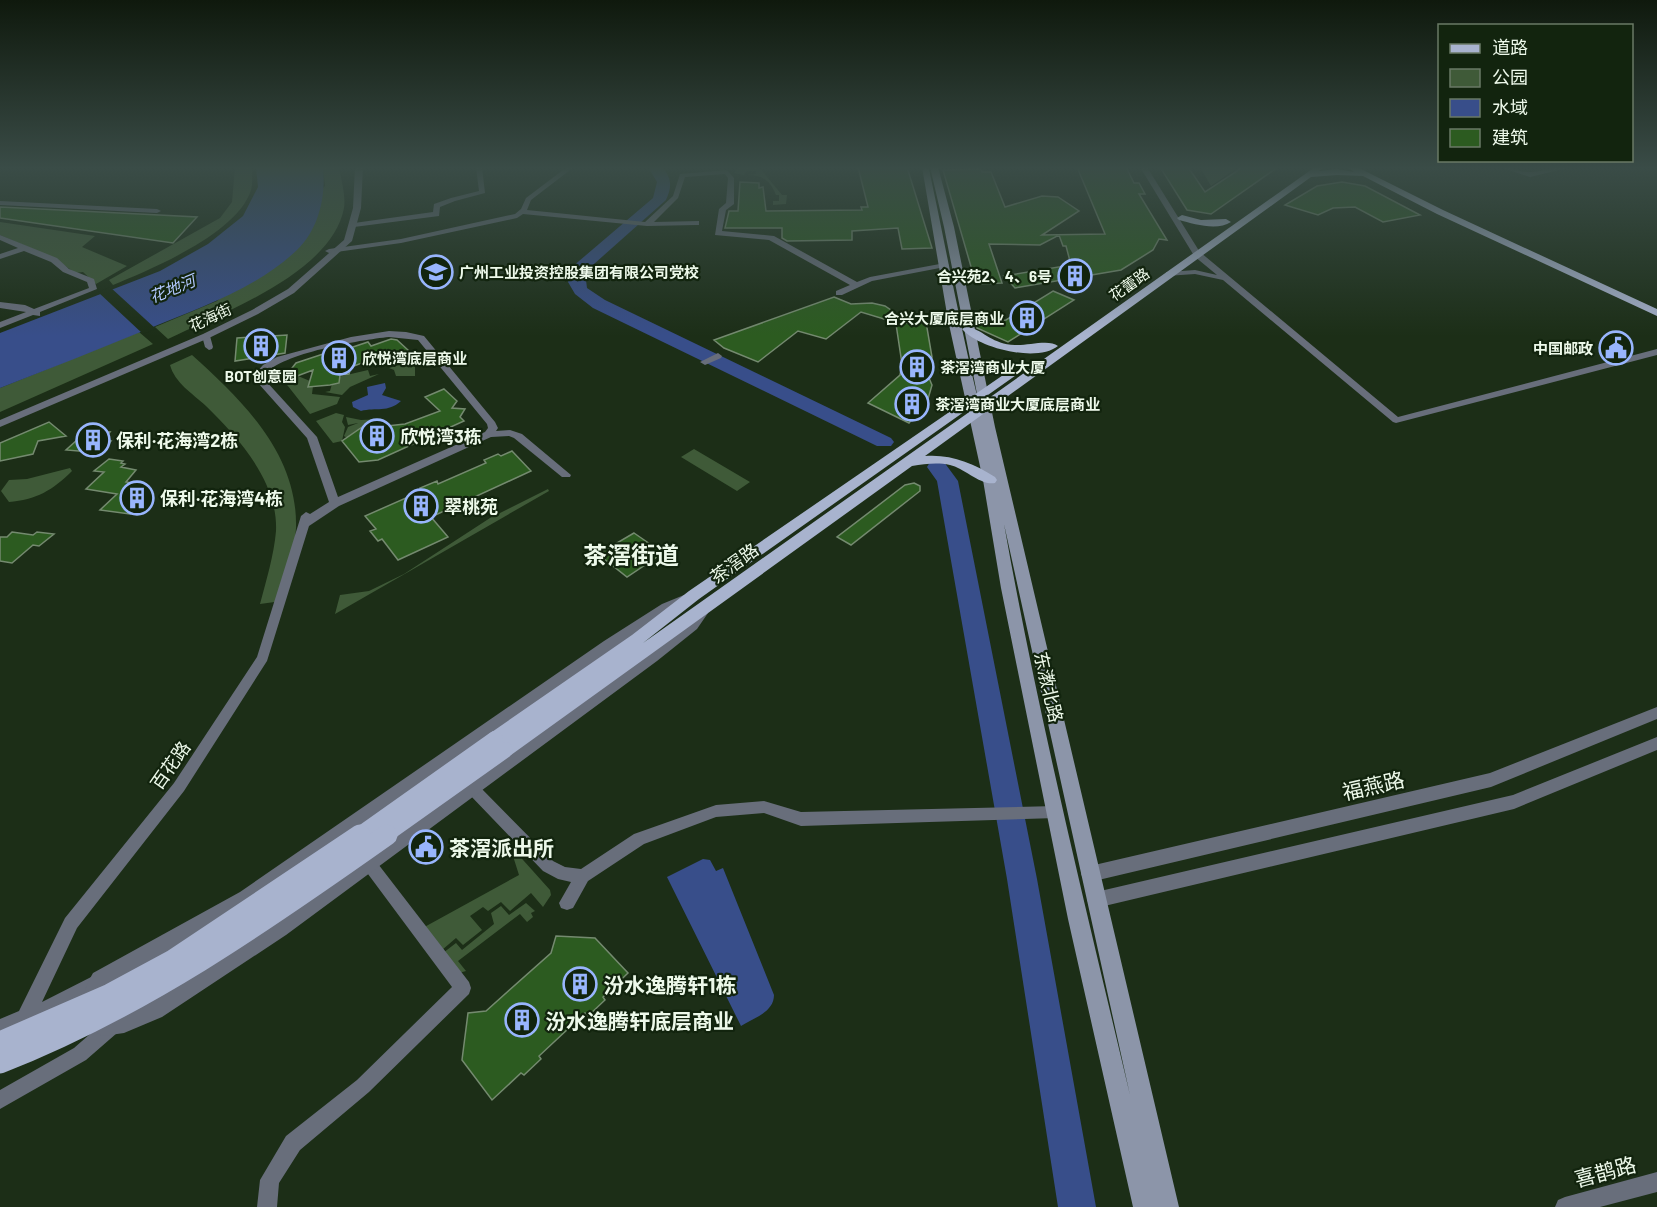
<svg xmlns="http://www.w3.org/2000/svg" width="1657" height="1207" font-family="Barlow,'Noto Sans SC',sans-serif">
<rect width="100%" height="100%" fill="#1c2e17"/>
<path fill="#3f5a38" d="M235,167H252C252,174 253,183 251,190C238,233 152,269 113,285L109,280L220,218L232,202Z
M323,167H339C341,179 346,196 344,208C332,273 222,313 168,339L155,327L217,301L325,186Z
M759,167L782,195H787L786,204L773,205V201H779V195H776C770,180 762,175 747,175L756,174V171H747L744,175L734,173L738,168Z
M1200,167H1238L1211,186Z
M0,222L95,236L82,247L127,266L96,284L83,272L75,273L56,259L0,235Z
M139,332L153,344L0,412V388Z
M412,352L415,356V376H396L394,370L389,368L405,363L401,359L406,353Z
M192,355C243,401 298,454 296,528C295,551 286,578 282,601L260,604C266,581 274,555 276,531C278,482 239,438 206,406C192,393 175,383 170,365Z
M368,370L370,376L379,374L350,387L342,395L325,392L330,391L332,384L339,383L338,377Z
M298,376L310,381L308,386H313L312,394L340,397L337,404L310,414L284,381Z
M336,413L344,415L342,422L345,427L342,441L333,443L316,421Z
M346,417L361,420L382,419L387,426L385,429L372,431L368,423L347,438L344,436L348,427L358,423L348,425Z
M694,449L750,482L737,491L681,457Z
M70,468L72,471C53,490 36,500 9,502L1,491L9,480L27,479Z
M548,489L549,491L335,614L340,595L369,591L404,574L490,518Z
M515,851L550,890L551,895L543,907L531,893L510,911L501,902L488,911L483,907L470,916L482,930L463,945L456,938L442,950L419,930L519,875L512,853Z
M526,903L535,911L531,913L533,917L527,922L520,914L458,961L466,971L459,973L443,953L456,943L462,950L494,924L491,913L501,906L509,915Z"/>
<path fill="#384e8a" d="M256,167H323C326,196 319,229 297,250C256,289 199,308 148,329C99,349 49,369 0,388V333L160,271L208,244L243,216L258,187Z
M385,383L386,388L382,395L401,401C388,413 376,407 361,411L353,407L352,402L368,395L367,387Z
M703,859L710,860L716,871L723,868L774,995C774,1012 754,1018 741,1026L667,877Z"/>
<path fill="#1c2e17" d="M110,287L156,329L143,334L98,292Z"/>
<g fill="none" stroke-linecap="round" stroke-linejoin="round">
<path fill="#384e8a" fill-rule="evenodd" d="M648,167H662C672,178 672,187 666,200L585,272L587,288L605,300L891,438L894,442L891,446H877L593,308L575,294L568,282L572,267L653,198L657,182Z
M937,460L944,462L958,481L1037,879L1096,1207H1058L1007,879L937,481L927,467L930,462Z"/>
</g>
<path fill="#2c5b20" stroke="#748a6f" stroke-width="1.5" d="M858,167H907L932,248L902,249L898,228L852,231V240L787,241L782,238V228H725L729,211H738L740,182L759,183V188L763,187L766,211L862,210L861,207H868Z
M1077,167H1126L1134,183H1139L1145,194H1139L1167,240L1159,239L1153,250L1121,270L1015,288L1004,276L1071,265L1066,246H1063L1059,235L1040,245L989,244L1002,283L976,284L943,170L981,169L982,172H991L1005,207L1042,196L1058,197L1079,211L1042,235L1105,234Z
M1160,167H1188L1205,192L1243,167H1278L1211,214L1187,210Z
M1342,182L1365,186L1420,215L1383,222L1355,207L1333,208L1318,215L1285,205L1317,186Z
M0,207L159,215L197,217L173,243L0,218Z
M1053,291L1074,300L1008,342L977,328L974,312H988L989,321L1006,320Z
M834,297L851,304L872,303L885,306L901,317L884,319L861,312L826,339L798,331L758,362L724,348L714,340Z
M926,322L932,357L929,378L932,385L928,399L909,423L868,403L900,375L902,364L896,324Z
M287,335L285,353L235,361L237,338Z
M391,339L397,340L408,350L397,364L394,361L385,364L378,359L370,360L351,367L349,374L340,375L339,383L330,385L308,387L313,370L281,382L296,363L332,351L335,353L368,342L371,346Z
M444,389L457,401L452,408L465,409L460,417L464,421L378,460L359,462L342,441L368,423L385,430L387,426L405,424L440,411L425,397Z
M49,422L66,436L38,441L33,454L0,461V443Z
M87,431L110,432L102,441H111L102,453L66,450Z
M512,451L531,471L431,517L448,537L398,560L382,539L378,541L370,531L376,529L365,516L422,491L420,488L437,481L438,484L486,463L484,460L498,454L501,456Z
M109,459L123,461L121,463L125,464L121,467L136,470L126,482L139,484L136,489L153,494L130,514L100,510L117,494L86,489L104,472L94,471Z
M914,483L920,486V491L851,545L837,537L905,485Z
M12,532L33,535L37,532L54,534L39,546L33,545L12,563L0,561V537H7Z
M634,533L663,553L627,577L598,554Z
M556,936L595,938L628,973L603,997L605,1000L588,1016L585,1013L539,1056L541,1059L524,1075L521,1073L492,1100L462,1060L468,1013L486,1011L551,953Z"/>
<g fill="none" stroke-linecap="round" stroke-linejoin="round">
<path fill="#686e7b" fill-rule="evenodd" d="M476,167H482L485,193L455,201L440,207L439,216L354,227L350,225L354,223L433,212L434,204L451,198L479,191Z
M567,167H574L531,200L527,210L645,222L673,196L680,174L727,170L734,178V204L726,210L722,231L774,236L857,282L870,277L945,263L949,265L945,267L872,281L842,295H836V291L850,285L769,240L715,235L719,209L726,203L728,178L725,174L685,177L678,198L654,222L699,221V225H696L647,226L523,214L517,218L401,243L329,253L325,251L329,249L401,239L515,214L521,209L526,198Z
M1499,167C1510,166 1521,173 1532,172C1546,171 1558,166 1571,167L1530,177Z
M0,201L157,209L161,211L157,213L0,205Z
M0,235L57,258L69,269L94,279L97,289L40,312V316L33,315L0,328V322L26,312L0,308V302L25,305L34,309L89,288L87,282L63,272L51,262L24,251L0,259V254L18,248L0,240Z
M1194,252H1200L1398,417L1657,349V355L1396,423L1393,422L1223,280L1195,274L1166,276V272H1169L1195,270L1217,275L1194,256Z
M389,331L406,332L424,336L495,422L498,428L496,431L510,430L522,434L571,475L570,477H562L514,438L509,436L491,437L339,506L309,526L267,661L184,791L77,928L42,1002L99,973L105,975L107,981L105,987L65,1009L0,1037V1019L19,1011L65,918L174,783L257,657L301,516L306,512L310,514L329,502L307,438L258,383L254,375L263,365L277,357L351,337ZM389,337L418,340L487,424L488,428L485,432L338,497L317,437L265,380L264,375C282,353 360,340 389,337Z
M206,333L210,336L213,347L212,349L209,350L205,347L202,336Z
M718,353L722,356L721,358L705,365L700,362Z
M473,783L478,785L553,861L565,867L581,869L634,834L716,805L764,801L801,812L1056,806L1061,807L1063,812L1061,817L1056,818L801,826L764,813L716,817L644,844L588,881L573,908L567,910L561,908L559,903L571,882L558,879L543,871L468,793L466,789L468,785Z
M370,858L375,860L469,982L471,988L469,994L369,1092L300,1150L279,1183L277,1207H257L260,1180L286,1136L357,1080L452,987L365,870L362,865L365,860Z
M111,1018L117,1021L120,1027L117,1033L86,1060L0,1109V1090L74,1048L105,1021Z
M1657,1172V1192L1600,1207H1555L1558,1200L1565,1197Z"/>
<path fill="#686e7b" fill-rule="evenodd" d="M355,167H363L361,208L352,241L294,293L258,314L209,338L0,427V420L203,334L252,310L288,289L344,240L353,208Z
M1140,167H1147L1201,254L1200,256L1193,254Z
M684,595L691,600L689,603L672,612L614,649L252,904L107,987L102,998V1012L106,1016L124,1013L148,1003L274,923L647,653L687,621L696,609H706L708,613L697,629L657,661L286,935L162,1017L124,1033L103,1036C75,1024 80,995 93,973L240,892L604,641L662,604Z
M1657,707V719L1491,787L1090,882L1084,880L1081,874L1084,868L1090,866L1490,773Z
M1657,737V750L1514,809L1096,908L1090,906L1087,900L1090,894L1096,892L1513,795Z"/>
<path fill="#8c95a9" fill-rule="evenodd" d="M922,167L929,169C946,248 960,326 979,404L944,227L930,167H938L954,227L995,427L1179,1207H1133L1068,919L1001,588L983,480L948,320ZM1004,524L1130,1095C1085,905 1038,715 1004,524Z"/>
<path fill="#a8b3ce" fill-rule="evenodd" d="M1315,167H1324L1319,171L1337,169L1354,172L1347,167H1357L1443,210L1657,309V316L1437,214L1363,176L1337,175L1311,177L925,456C951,454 973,463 995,477L997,480L995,483C981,486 964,468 950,465C937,462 925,464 912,466L511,755L505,757L499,755L496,750L499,745L489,744L486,739L489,734L632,635L689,591L1009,371H1017L1019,373L699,599L643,643Z
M1182,215L1201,220L1226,219L1231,222C1217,231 1194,224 1179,220L1177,218Z
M967,326C986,332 992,344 1015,345C1027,346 1049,339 1058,346C1037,363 978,348 962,329Z"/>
<path stroke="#a8b3ce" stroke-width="16" d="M358,836L495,739
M384,836L505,750"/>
<path stroke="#a8b3ce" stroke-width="21" d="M0,1042L110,994L173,960L360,835
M0,1063C141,1008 264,922 387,835"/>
</g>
<linearGradient id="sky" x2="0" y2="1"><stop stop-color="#0f190d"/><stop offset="0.5" stop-color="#3a4c47"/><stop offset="1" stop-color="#3a4c47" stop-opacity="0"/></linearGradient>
<rect width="1657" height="336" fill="url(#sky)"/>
<defs>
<symbol id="school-ring" viewBox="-11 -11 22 22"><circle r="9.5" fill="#12240e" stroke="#98b5fd" stroke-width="1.5"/><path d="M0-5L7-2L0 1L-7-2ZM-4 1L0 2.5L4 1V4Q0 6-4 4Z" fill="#98b5fd"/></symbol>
<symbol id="building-ring" viewBox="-11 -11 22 22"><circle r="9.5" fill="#12240e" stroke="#98b5fd" stroke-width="1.5"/><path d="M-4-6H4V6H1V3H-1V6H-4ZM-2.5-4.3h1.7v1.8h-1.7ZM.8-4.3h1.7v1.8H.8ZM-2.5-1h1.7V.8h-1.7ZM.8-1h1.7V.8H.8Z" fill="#98b5fd"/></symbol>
<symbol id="civic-ring" viewBox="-11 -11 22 22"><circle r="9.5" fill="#12240e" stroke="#98b5fd" stroke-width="1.5"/><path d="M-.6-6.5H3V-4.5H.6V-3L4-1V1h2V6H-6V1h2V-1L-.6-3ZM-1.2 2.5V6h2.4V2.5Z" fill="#98b5fd"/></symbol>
</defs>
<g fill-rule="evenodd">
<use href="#school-ring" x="417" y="253" width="38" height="38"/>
<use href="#building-ring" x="1056" y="257" width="38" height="38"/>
<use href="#building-ring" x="1008" y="299" width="38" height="38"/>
<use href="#building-ring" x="242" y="327" width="38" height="38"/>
<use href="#civic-ring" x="1597" y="329" width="38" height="38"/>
<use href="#building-ring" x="320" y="339" width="38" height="38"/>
<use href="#building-ring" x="898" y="348" width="38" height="38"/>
<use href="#building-ring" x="893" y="385" width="38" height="38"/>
<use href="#building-ring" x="358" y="417" width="38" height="38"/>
<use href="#building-ring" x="74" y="421" width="38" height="38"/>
<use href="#building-ring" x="118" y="479" width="38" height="38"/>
<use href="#building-ring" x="402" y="487" width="38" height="38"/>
<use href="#civic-ring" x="407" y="828" width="38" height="38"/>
<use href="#building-ring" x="561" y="965" width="38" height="38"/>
<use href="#building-ring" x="503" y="1001" width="38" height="38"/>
</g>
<g text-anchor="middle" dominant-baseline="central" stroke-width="4.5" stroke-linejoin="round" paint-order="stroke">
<g font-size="15" font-weight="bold" fill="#edf9ea" stroke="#12240e" text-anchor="start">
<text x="459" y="272">广州工业投资控股集团有限公司党校</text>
<text x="1052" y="276" text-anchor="end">合兴苑2、4、6号</text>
<text x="1004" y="318" text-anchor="end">合兴大厦底层商业</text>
<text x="1593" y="348" text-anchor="end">中国邮政</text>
<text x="362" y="358">欣悦湾底层商业</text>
<text x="940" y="367">茶滘湾商业大厦</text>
<text x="261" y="376" text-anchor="middle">BOT创意园</text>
<text x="935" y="404">茶滘湾商业大厦底层商业</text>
</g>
<g font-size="15" fill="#edf9ea" stroke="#12240e">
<text transform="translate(1129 284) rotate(-35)">花蕾路</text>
<text transform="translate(210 317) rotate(-25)">花海街</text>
</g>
<g font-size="16" font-style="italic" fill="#b2c8fe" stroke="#12240e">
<text transform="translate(172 288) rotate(-22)">花地河</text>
</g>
<g font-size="18" font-weight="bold" fill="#edf9ea" stroke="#12240e" text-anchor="start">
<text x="400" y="436">欣悦湾3栋</text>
<text x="116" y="440">保利·花海湾2栋</text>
<text x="160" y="498">保利·花海湾4栋</text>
<text x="444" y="506">翠桃苑</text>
</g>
<g font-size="18" fill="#edf9ea" stroke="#12240e">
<text transform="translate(734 563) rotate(-36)">茶滘路</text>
<text transform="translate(1049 687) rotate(77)">东漖北路</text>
<text transform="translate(170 765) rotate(-55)">百花路</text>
</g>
<g font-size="21" fill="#edf9ea" stroke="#12240e">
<text transform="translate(1373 785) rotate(-13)">福燕路</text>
<text transform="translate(1605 1171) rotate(-15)">喜鹊路</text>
</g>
<g font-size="21" font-weight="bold" fill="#edf9ea" stroke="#12240e" text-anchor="start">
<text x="449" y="847">茶滘派出所</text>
<text x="603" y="984">汾水逸腾轩1栋</text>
<text x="545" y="1020">汾水逸腾轩底层商业</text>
</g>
<g font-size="24" font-weight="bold" fill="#edf9ea" stroke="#12240e">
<text x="631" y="554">茶滘街道</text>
</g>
</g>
<rect x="1438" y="24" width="195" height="138" fill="#12240e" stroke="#6a7966" stroke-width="1.5"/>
<rect x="1450" y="44" width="30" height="9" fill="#a8b3ce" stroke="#6a7966" stroke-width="1.5"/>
<text x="1492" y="54" font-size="18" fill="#edf9ea">道路</text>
<rect x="1450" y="69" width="30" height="18" fill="#3f5a38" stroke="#6a7966" stroke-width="1.5"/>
<text x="1492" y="84" font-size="18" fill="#edf9ea">公园</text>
<rect x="1450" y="99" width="30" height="18" fill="#384e8a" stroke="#6a7966" stroke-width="1.5"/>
<text x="1492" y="114" font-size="18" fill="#edf9ea">水域</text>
<rect x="1450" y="129" width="30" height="18" fill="#2c5b20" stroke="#6a7966" stroke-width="1.5"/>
<text x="1492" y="144" font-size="18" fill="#edf9ea">建筑</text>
</svg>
